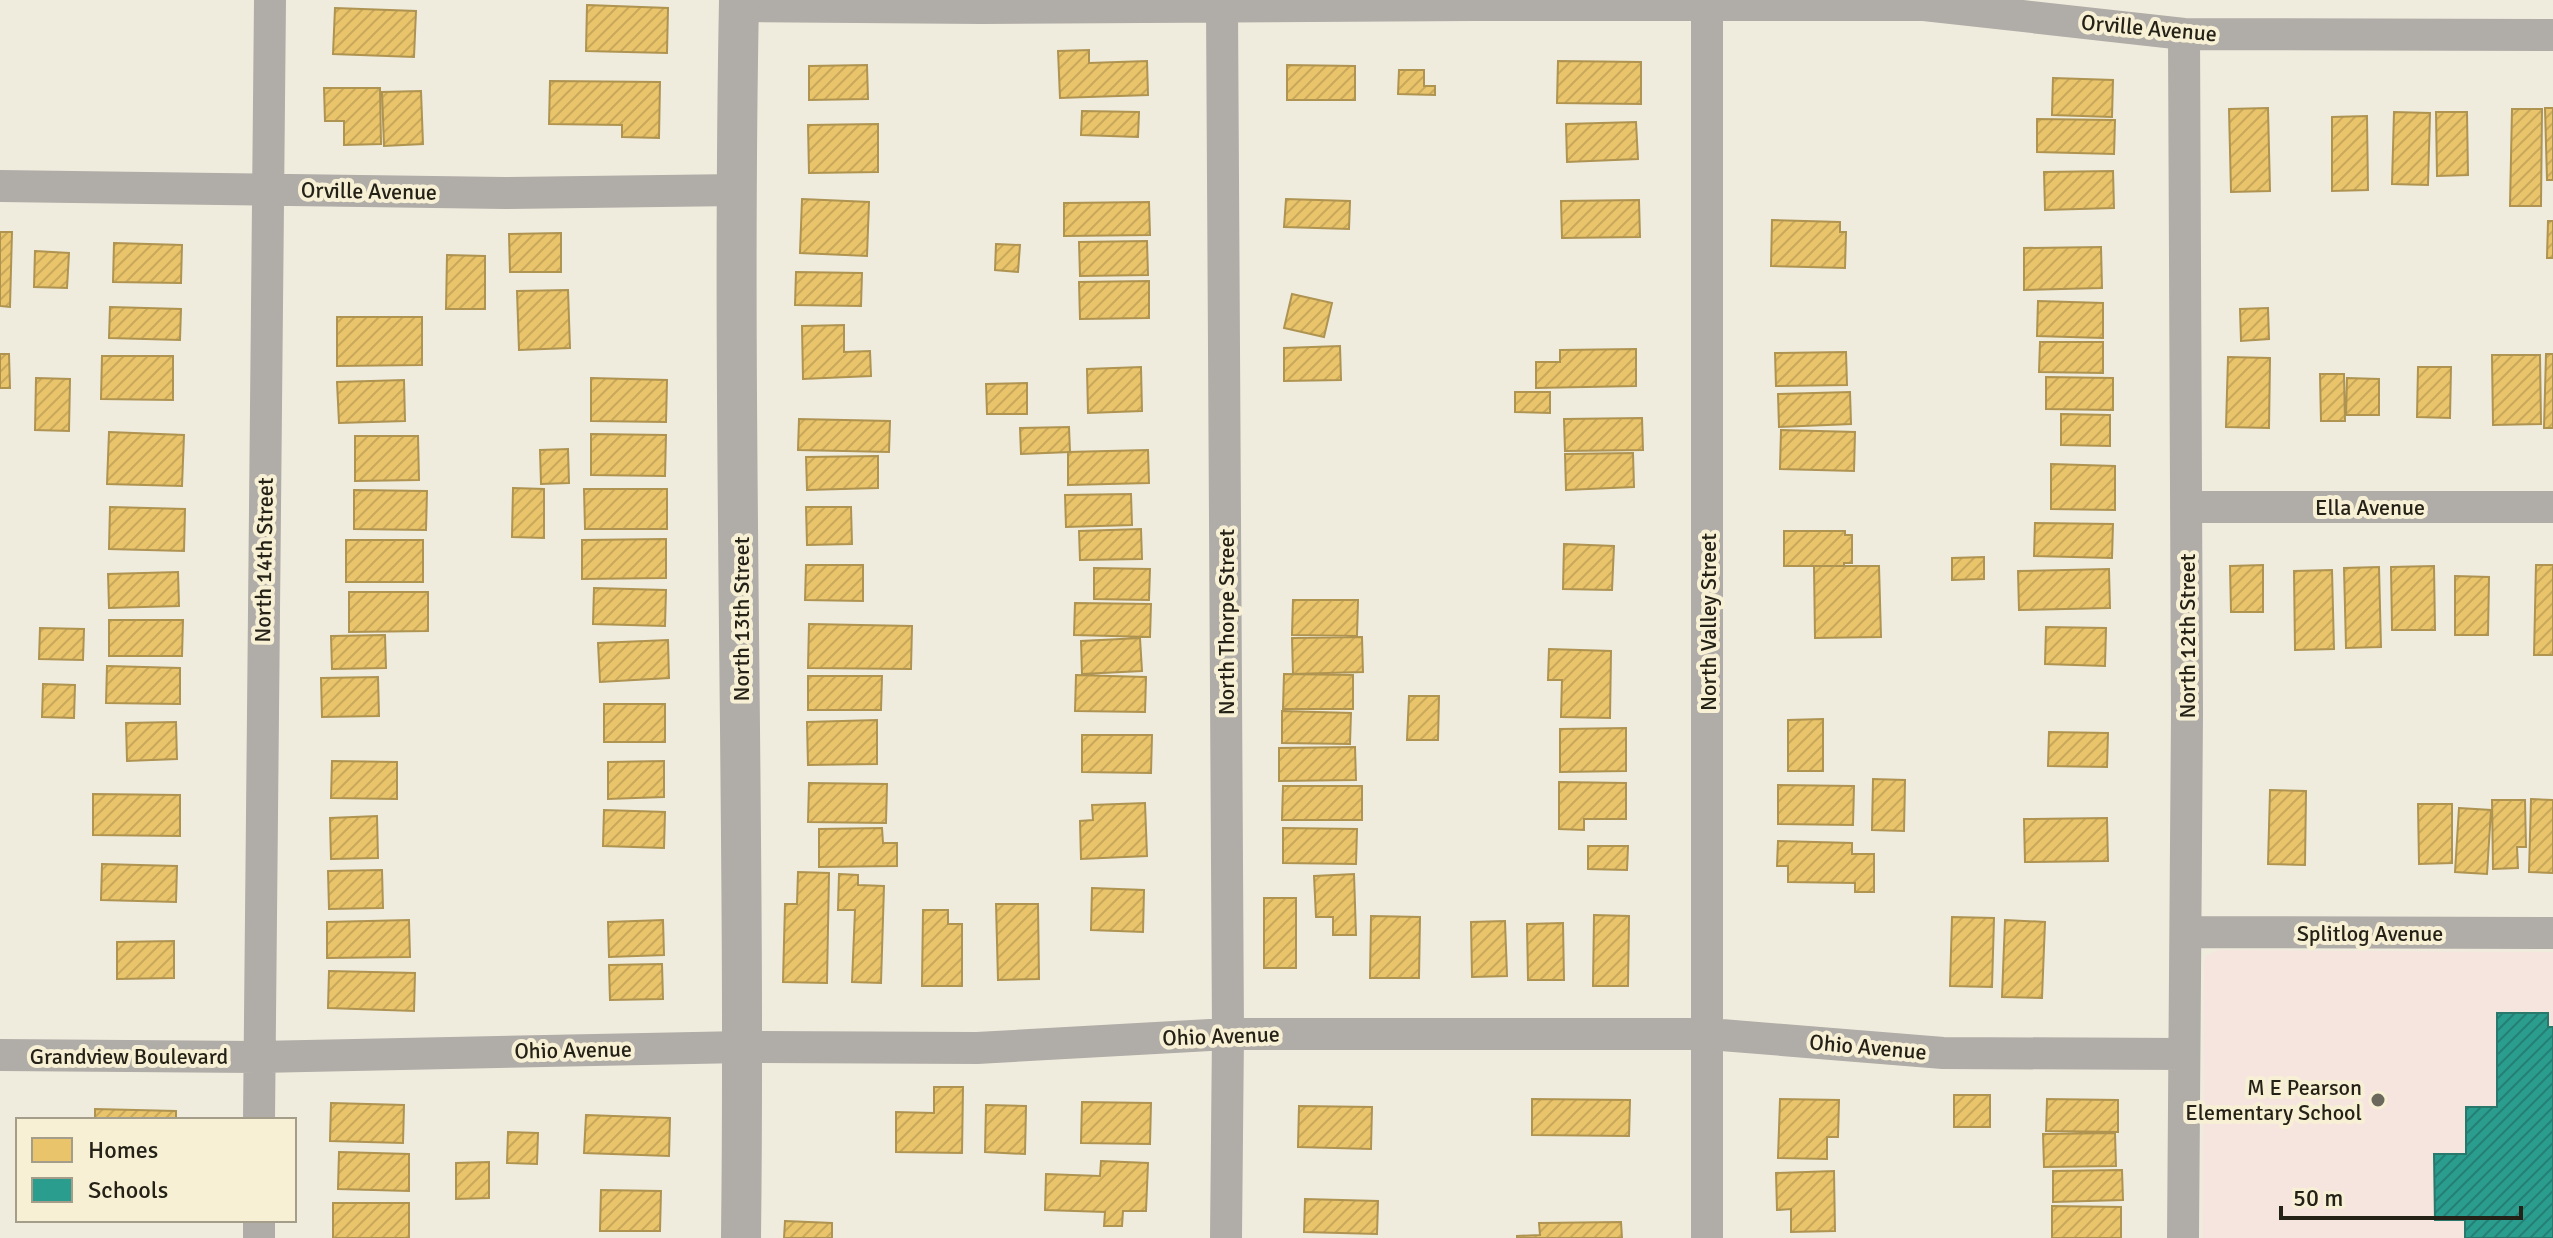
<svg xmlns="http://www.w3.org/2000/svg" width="2553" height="1238" font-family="Signika,sans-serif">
<defs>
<pattern id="homes-hatch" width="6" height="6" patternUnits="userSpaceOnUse" patternTransform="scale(2)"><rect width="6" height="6" fill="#e9c46a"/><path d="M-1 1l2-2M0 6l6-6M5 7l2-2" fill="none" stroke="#c8a85b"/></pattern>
<pattern id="schools-hatch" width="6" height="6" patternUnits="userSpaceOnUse" patternTransform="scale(2)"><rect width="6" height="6" fill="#2a9d8f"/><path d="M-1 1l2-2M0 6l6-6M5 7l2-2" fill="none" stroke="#248074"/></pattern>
</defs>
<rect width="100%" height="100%" fill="#f0ecdd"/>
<path fill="#f6e5df" d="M2219,950L2553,952V1238H2203L2204,962L2206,956Z"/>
<path fill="url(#homes-hatch)" stroke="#ae9351" stroke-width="2" d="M587,5L668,8L667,53L586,51Z
M335,8L416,11L414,57L333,54Z
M1089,50V63L1147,61L1148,95L1060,98L1058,51Z
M1558,61L1641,62V104L1557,103Z
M867,65L868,99L809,100V66Z
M1287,65L1355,66V100H1287Z
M1399,70H1424V86H1435V95L1398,94Z
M2053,78L2113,80L2112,117L2052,115Z
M550,81L660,82L659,138L622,137V125L549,124Z
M324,88H380L381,144L344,145V121H325Z
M421,91L423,144L384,146L382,92Z
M2268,108L2270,191L2231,192L2229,109Z
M2545,108H2553V180H2547Z
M2512,109H2542L2541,206H2510Z
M1082,111L1139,112L1138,137L1081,135Z
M2394,112L2430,113L2428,185L2392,184Z
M2436,112H2467L2468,175L2437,176Z
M2367,116L2368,190L2332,191V117Z
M2037,119L2115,120L2114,154L2037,152Z
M1636,122L1638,159L1567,162L1566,124Z
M878,124V172L809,173L808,125Z
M2113,171L2114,208L2045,210L2044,172Z
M802,199L869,202L867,256L800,253Z
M1286,199L1350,201L1349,229L1284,227Z
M1639,200L1640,237L1562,238L1561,201Z
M1149,202L1150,235L1064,236V203Z
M1772,220L1840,222V232H1846L1845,268L1771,266Z
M2548,221H2553V258H2547Z
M0,232H12L10,307L0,306Z
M561,233V272H510L509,234Z
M1147,241L1148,275L1080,276L1079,242Z
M114,243L182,245L181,283L113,282Z
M996,244L1020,245L1018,272L995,270Z
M2101,247L2102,288L2024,290V248Z
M35,251L69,253L67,288L34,287Z
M447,255L485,256V309H446Z
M796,272L862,273L861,306L795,305Z
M1149,281V318L1080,319L1079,282Z
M568,290L570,348L519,350L517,291Z
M1292,294L1332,303L1324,337L1284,328Z
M2038,301L2103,303V338L2037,336Z
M110,307L181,309L180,340L109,338Z
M2268,308L2269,339L2241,341L2240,309Z
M337,317H422V365L337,366Z
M844,325V352L870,351L871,376L803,379L802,326Z
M2040,342H2103V373L2039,372Z
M1340,346L1341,380L1284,381V348Z
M1636,349V386L1536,388V362H1560V350Z
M1846,352L1847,385L1776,386L1775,353Z
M0,354H9L10,388H0Z
M2546,354H2553V428H2544Z
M2492,355H2540L2541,424L2493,425Z
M102,356H173V400L101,399Z
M2228,357L2270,358L2269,428L2226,427Z
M1141,367L1142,411L1088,413L1087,369Z
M2418,367H2451L2450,418L2417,417Z
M2320,374H2344L2345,421H2321Z
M2046,377L2113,378V410L2046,409Z
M36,378L70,379L69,431L35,430Z
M591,378L667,380L666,422L591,421Z
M2347,378L2379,379V415H2346Z
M404,380L405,421L339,423L337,382Z
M1027,383V414H987L986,384Z
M1515,392H1550V413L1515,412Z
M1850,392L1851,424L1779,427L1778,394Z
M2061,414L2110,415V446L2061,445Z
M1642,418L1643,450L1565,451L1564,419Z
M799,419L890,421L889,452L798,450Z
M1069,427L1070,452L1021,454L1020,428Z
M1781,430L1855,432L1854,471L1780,469Z
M109,432L184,435L182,486L107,484Z
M591,434L666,435L665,476L591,475Z
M355,436H418L419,480L355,481Z
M568,449L569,483L541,484L540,450Z
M1148,450L1149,483L1068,485V452Z
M1633,453L1634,487L1566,490L1565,454Z
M878,456V488L807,490L806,457Z
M2051,464L2115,466V510L2051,509Z
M513,488L544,489V538L512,537Z
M584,489H667V529H585Z
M354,490L427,491L426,530L354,529Z
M1131,494L1132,525L1066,527L1065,495Z
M110,507L185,509L184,551L109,549Z
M806,507H851L852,544L807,545Z
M2035,523L2113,524L2112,558L2034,556Z
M1141,529L1142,559L1080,560L1079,531Z
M1784,531H1845V535H1852V563H1844V566H1784Z
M666,539V578L582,579V540Z
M346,540H423V582H346Z
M1564,544L1614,546L1612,590L1563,589Z
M1984,557V579L1952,580V558Z
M806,565H863V601L805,600Z
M2263,565V612H2231L2230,566Z
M2536,565H2553V655H2534Z
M1814,566H1879L1881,637L1815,638Z
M2434,566L2435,630H2392L2391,567Z
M2379,567L2381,647L2346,648L2344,568Z
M1094,568L1150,569L1149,600L1094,599Z
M2109,569L2110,608L2019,610L2018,571Z
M2332,570L2334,649L2295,650L2294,571Z
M178,572L179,606L109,608L108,574Z
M2455,576L2489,577L2488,635H2455Z
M594,588L666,590L665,626L593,624Z
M349,592H428V631L349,632Z
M1293,600H1358L1357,636L1292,635Z
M1075,603L1151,604L1150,637L1074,635Z
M109,620H183L182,656H109Z
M809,624L912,626L911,669L808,668Z
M2046,627L2106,628L2105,666L2045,664Z
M40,628L84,629L83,660L39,659Z
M385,635L386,668L332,669L331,636Z
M1362,637L1363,672L1293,674L1292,638Z
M1140,638L1142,671L1082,674L1081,641Z
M668,640L669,678L600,682L598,643Z
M1549,649L1611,651L1610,718L1561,717L1562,680H1548Z
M107,666L180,668V704L106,703Z
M1284,674L1353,675V709H1283Z
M1076,675L1146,677L1145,712L1075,711Z
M808,676H882L881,710H808Z
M378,677L379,716L322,717L321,678Z
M43,684L75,685L74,718L42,717Z
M1409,696H1439L1438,740H1407Z
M604,704H665V742H604Z
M1282,711L1351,713L1350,744L1282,743Z
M1823,719V771H1788V720Z
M877,720V764L808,765L807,722Z
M176,722L177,759L127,761L126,723Z
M1626,728V771L1560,772V729Z
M2049,732L2108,733L2107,767L2048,766Z
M1082,735H1152L1151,773L1082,772Z
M1355,747L1356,780L1279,781V748Z
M332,761L397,762V799L331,798Z
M664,761V797L608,799V762Z
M1873,779L1905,780L1904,831L1872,830Z
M1559,782L1626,783V819H1584V830L1559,829Z
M809,783L887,784L886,823L808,822Z
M1778,785L1854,786L1853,825L1778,824Z
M1283,786H1362V820H1282Z
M2270,790L2306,791L2305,865L2268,864Z
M93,794L180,795V836L93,835Z
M2531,799L2553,800V873L2529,872Z
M2492,800H2525L2526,847H2517L2518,868L2493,869Z
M1145,803L1147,856L1081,859L1080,821L1093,820L1092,805Z
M2418,804H2452V863L2419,864Z
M2459,808L2491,810L2487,874L2455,872Z
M604,810L665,812L664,848L603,846Z
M377,816L378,858L331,859L330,818Z
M2107,818L2108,861L2025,862L2024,819Z
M882,828L883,843H897V866L819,867V829Z
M1283,828L1357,829L1356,864L1283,863Z
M1778,841L1852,843V854H1874V892H1855V883L1788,882V866H1777Z
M1588,846H1628L1627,870L1588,869Z
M102,864L177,866L176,902L101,900Z
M382,870L383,908L329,909L328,871Z
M798,872L829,873L827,983L783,982L785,904H797Z
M839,874L858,875V885L884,886L881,983L852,982L855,910H838Z
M1354,874L1356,935H1333V917H1316L1314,876Z
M1092,888L1144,890L1143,932L1091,930Z
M1264,898H1296V968H1264Z
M996,904H1038L1039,979L998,980Z
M923,910H948V924H962V986H922Z
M1594,915L1629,916L1628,986H1593Z
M1371,916L1420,917L1419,978H1370Z
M1952,917L1994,918L1992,987L1950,986Z
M409,920L410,957L327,958V922Z
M663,920L664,955L609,957L608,922Z
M2005,920L2045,922L2042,998L2002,997Z
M1505,921L1507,976L1472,977L1471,922Z
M1563,923L1564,980H1528L1527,924Z
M174,941V978L117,979V942Z
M662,964L663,999L610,1000L609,965Z
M329,971L415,973L414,1011L328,1008Z
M934,1087H963L962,1153L896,1152V1112L934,1113Z
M1954,1095H1990V1127H1954Z
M1532,1099L1630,1100L1629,1136L1532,1135Z
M1780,1099L1839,1100L1838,1137H1827V1159L1778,1158Z
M2047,1099L2118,1100V1132L2046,1131Z
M1082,1102L1151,1103L1150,1144L1081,1143Z
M331,1103L404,1105L403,1143L330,1141Z
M986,1105L1026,1106L1025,1154L985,1152Z
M1299,1106L1372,1107L1371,1149L1298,1147Z
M95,1109L176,1111V1120H95Z
M586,1115L670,1118L669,1156L584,1153Z
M508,1132L538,1133L537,1164L507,1163Z
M2115,1133L2116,1166L2044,1167L2043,1134Z
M339,1152L409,1154V1191L338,1189Z
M1101,1161L1148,1163L1146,1211H1123L1122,1226H1104L1105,1212L1045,1210L1046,1174L1100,1176Z
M489,1162V1198L456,1199V1163Z
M2122,1170L2123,1200L2053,1202V1171Z
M1834,1171L1835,1231L1791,1232V1209L1777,1210L1776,1173Z
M601,1190L661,1191L660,1231H600Z
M1305,1199L1378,1201L1377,1234L1304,1232Z
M333,1203H409V1238H333Z
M2052,1206L2121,1207V1238H2052Z
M785,1221L832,1223V1238H784Z
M1621,1222L1622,1238H1517V1236L1540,1235L1539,1223Z"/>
<path fill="url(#schools-hatch)" stroke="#28786b" stroke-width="2" d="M2497,1013H2548V1027H2553V1238H2465V1220H2435L2434,1154H2466V1107H2497Z"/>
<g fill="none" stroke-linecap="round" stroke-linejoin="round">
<path stroke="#b0aca7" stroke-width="32" d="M739,6L982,8L1473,5H1924L2184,34L2553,35
M1222,6L1228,1034L1226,1238
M1707,6V1238
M0,186L505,193L738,190
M2186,507H2553
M2187,932L2553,933
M0,1055L258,1057L743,1047L977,1048L1228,1034H1709L1943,1053L2184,1054
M259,1120L270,0
M259,1220V1238
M2183,1238L2187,713L2184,34"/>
<path stroke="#b0aca7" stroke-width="40" d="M739,0C731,413 746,825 741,1238"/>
</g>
<circle fill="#6b685c" stroke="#f8f0d5" stroke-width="3" cx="2378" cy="1100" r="8"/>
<g text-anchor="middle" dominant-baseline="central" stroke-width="8" stroke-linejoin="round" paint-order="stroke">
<g font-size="22" fill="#242117" stroke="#f8f0d5">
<text transform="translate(2149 28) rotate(5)">Orville Avenue</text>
<text transform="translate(369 191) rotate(1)">Orville Avenue</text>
<text x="2370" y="507">Ella Avenue</text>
<text transform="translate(264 560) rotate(-89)">North 14th Street</text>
<text transform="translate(741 619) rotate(-90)">North 13th Street</text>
<text transform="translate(1226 622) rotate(-90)">North Thorpe Street</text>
<text transform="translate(1708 622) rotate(-90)">North Valley Street</text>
<text transform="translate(2187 636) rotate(-90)">North 12th Street</text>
<text x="2370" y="933">Splitlog Avenue</text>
<text transform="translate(1221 1036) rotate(-2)">Ohio Avenue</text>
<text transform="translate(1868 1047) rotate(5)">Ohio Avenue</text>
<text transform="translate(573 1050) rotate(-1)">Ohio Avenue</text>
<text x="129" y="1056">Grandview Boulevard</text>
</g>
<g font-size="22" fill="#242117" stroke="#f8f0d5" text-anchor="end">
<text x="2362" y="1087">M E Pearson<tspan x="2362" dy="25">Elementary School</tspan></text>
</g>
</g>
<rect x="16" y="1118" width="280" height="104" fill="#f8f0d5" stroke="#a39d89" stroke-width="2"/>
<rect x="32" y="1138" width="40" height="24" fill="#e9c46a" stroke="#a39d89" stroke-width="2"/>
<text x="88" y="1158" font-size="24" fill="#242117">Homes</text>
<rect x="32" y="1178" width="40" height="24" fill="#2a9d8f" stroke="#a39d89" stroke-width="2"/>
<text x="88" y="1198" font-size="24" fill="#242117">Schools</text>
<path d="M2281 1206v12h240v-12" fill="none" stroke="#242117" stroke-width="4"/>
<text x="2293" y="1206" font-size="24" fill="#242117" stroke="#f8f0d5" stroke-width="6" paint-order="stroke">50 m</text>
</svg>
